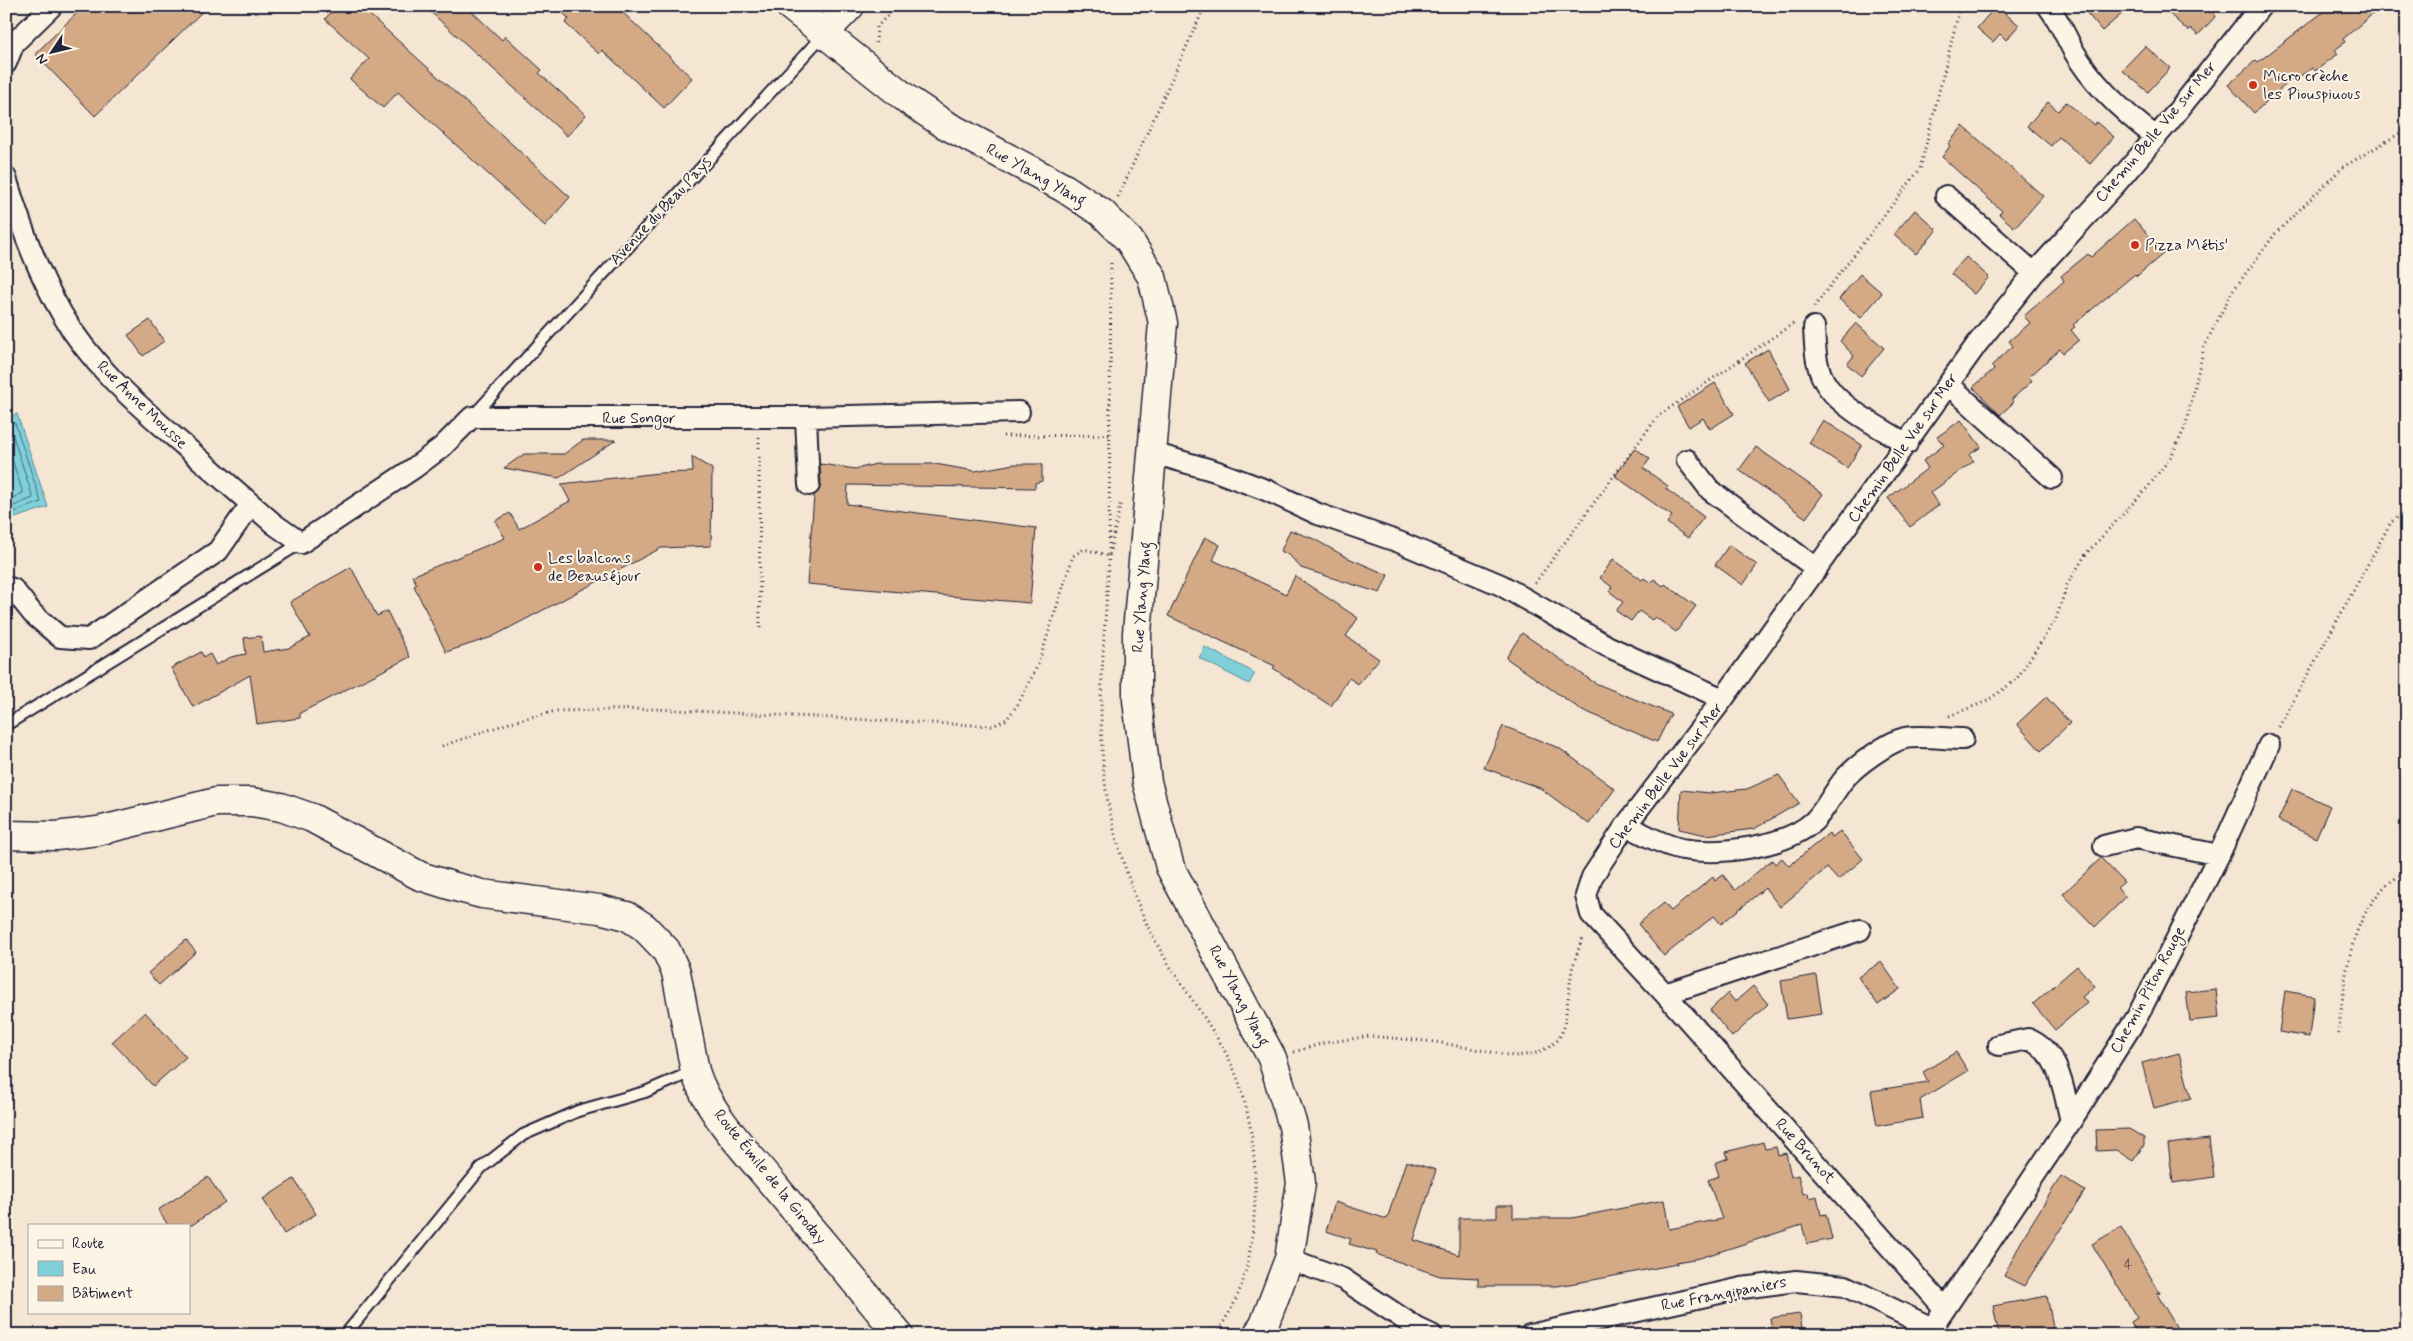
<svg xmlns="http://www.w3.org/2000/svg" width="2413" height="1341" font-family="Mynerve,sans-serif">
<rect width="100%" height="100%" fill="#f4e6d2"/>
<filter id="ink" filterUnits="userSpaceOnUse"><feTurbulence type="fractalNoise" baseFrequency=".02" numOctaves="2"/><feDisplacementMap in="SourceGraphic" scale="10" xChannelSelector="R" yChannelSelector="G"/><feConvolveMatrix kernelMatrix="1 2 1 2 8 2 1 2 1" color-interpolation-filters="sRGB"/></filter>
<g filter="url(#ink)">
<path fill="#7fd0d9" stroke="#5a8a9a" d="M17,414L48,507L6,521V418Z
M1205,647L1255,673L1249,684L1199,658Z"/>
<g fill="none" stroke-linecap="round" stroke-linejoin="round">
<path stroke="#47687a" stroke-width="1" d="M6,422L15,423L41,502L6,515
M6,429L11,430L33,498L6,509
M6,441L23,493L6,501"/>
</g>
<path fill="#d4aa86" stroke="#22223b" d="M84,6H208L95,116L35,54Z
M336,6H360L570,197L545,226L398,92L383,108L350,79L369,59L325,19Z
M424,6H466L502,40L505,36L542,70L539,73L586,115L567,136Z
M556,6H616L692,78L664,108L602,50L599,54L565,23L569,19Z
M1996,6L2019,25L2006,40L2000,34L1993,42L1977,28Z
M2081,6H2131L2102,31Z
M2161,6H2206L2216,16L2198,35L2190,28L2188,31Z
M2331,6H2382L2343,39L2345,42L2335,50L2338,54L2315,71L2312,68L2299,77L2297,74L2254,113L2228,85L2256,60L2258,62Z
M2145,46L2170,68L2148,92L2122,70Z
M2048,102L2058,111L2066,102L2094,125L2096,122L2114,137L2090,164L2059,137L2051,146L2027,126Z
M1963,126L2043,196L2015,228L1999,214L2002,211L1942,157L1950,146L1948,144Z
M1915,210L1937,230L1916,254L1894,234Z
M2134,219L2164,253L2137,276L2135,274L2073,325L2075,327L2071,330L2079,340L2063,353L2060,349L2029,377L2032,381L2012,399L2014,402L2000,415L1973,387L1994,369L1991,366L2013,346L2009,341L2030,323L2024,316L2064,281L2061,276L2088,254L2091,257Z
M1966,257L1989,277L1974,294L1951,274Z
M1860,274L1882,293L1861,318L1839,299Z
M150,320L164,341L143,356L128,335Z
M1856,323L1884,348L1861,376L1847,364L1854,356L1840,341Z
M1768,349L1790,389L1769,402L1745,363Z
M1715,383L1734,414L1710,429L1703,418L1689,427L1677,407Z
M1823,420L1862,445L1847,468L1809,443Z
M1961,420L1981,447L1969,455L1974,461L1930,493L1939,505L1910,527L1888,498L1928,468L1923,461L1944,445L1937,437Z
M583,440H616L559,478L504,468L524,454H564Z
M1756,447L1823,494L1806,518L1739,470Z
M1635,448L1650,459L1643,468L1668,486L1666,489L1704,517L1688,538L1667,523L1672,516L1615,476Z
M692,457L712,469L711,546L661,548L492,637L446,652L414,586L417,584L412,576L505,538L495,521L510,513L519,529L570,501L561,484L659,473L693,472Z
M820,464L856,469L876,464H935L975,471L1014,464H1042V481L1035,483V488L848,485L847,504L1036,528L1030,603L807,584L814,496L819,491L821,485Z
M1290,530L1314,539L1346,557L1388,575L1380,593L1301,568L1290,556L1281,551Z
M1205,537L1220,545L1213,560L1286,594L1295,576L1358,618L1346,636L1379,659L1358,684L1349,678L1331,706L1273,668L1275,666L1168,616Z
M1729,545L1757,565L1743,585L1715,565Z
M1613,559L1642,580L1644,578L1651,583L1654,579L1663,586L1665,584L1696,606L1676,632L1655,617L1652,620L1639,611L1631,621L1616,611L1623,602L1609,591L1612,587L1600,578Z
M351,567L377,616L387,611L410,657L300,713V718L257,724L250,675L193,707L171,668L201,652L204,657L210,654L216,665L231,657L246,654L244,638L261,636L263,652L289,648L310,637L290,602Z
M1522,633L1595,683L1671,714L1657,742L1580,709L1506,658Z
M2046,697L2070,723L2041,751L2017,724Z
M1503,726L1559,748L1615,789L1589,824L1540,788L1484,768Z
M1779,775L1799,803L1754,829L1706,835L1679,829L1681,790L1710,793L1747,789Z
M2292,789L2330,806L2316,838L2278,820Z
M1840,831L1863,859L1838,880L1827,868L1780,907L1765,888L1721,924L1714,916L1664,956L1638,924L1664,903L1671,911L1713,877L1715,881L1723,875L1735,890L1772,860L1775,864L1782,858L1789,866L1829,833L1832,837Z
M2101,858L2124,882L2117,888L2126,897L2095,927L2063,894Z
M186,940L196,952L159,985L148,973Z
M1881,962L1900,989L1878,1005L1858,977Z
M2077,966L2095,986L2082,997L2087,1003L2055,1030L2033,1004Z
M1816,975L1822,1014L1787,1019L1781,981Z
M1753,986L1768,1004L1732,1037L1710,1010L1728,993L1735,1002Z
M2216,989L2219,1018L2190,1021L2186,992Z
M2285,991L2314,996L2309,1037L2279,1032Z
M145,1012L186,1057L153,1086L112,1042Z
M1956,1052L1968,1071L1920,1100L1923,1118L1877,1126L1871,1091L1928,1082L1923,1072Z
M2179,1053L2191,1098L2154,1108L2142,1063Z
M2129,1129L2144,1138V1145L2133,1161L2116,1150L2097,1151L2096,1130Z
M2209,1139L2214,1177L2173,1183L2168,1144Z
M1763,1142L1765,1149L1776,1147L1778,1155L1786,1153L1791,1177L1798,1175L1803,1194L1808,1193L1809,1198L1817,1196L1821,1215L1826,1214L1832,1239L1807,1244L1802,1225L1700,1258L1676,1262L1677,1264L1593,1280L1557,1286H1478V1278L1440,1276L1376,1254L1377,1252L1349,1244L1351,1239L1326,1231L1335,1202L1387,1219L1406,1161L1436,1170L1414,1240L1459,1255V1218H1497V1205H1513V1218H1572L1664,1200L1669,1229L1722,1219L1708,1180L1719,1176L1715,1163L1728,1158L1726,1152Z
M2061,1176L2085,1191L2024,1286L2004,1276L2025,1234Z
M208,1177L225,1202L192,1225H168L158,1210Z
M294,1179L316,1214L284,1234L263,1199Z
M2121,1227L2160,1293L2157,1294L2181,1335H2138L2131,1322L2137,1318L2092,1244Z
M2047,1296L2054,1332L2040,1335H1999L1993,1306Z
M1800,1314L1803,1335H1773L1770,1318Z"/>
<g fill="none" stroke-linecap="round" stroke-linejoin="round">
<defs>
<path id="lane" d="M473,416L824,34
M6,725L301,543
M345,1335L481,1168L523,1135L578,1111L645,1092L694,1071"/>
<path id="street" d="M2048,6C2059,20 2065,35 2073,50C2093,85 2124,113 2156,137
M6,63L14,43L52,6
M6,178C20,225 37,271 62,314C91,365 137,404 180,442C211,469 243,497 274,524L301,543L414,468L442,447L472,417H806L1019,412
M1946,196L2034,273
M1814,327C1815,347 1815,370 1828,387C1844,410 1883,429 1907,444
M1948,384L2052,478
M806,417L809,485
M1153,453L1215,471L1266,490L1318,514L1399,542L1501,585L1607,646L1723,699
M1687,460L1710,490L1817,569
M6,587L13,589L33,614L60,637L89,639L218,551L251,504
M1626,825C1643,834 1663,845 1682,849C1719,855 1785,848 1814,821C1826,809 1834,791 1845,778C1857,765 1888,742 1905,738C1921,735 1946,739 1963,739
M2104,846L2136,838L2219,855
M1665,994L1860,930
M1999,1045L2028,1039C2061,1053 2063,1090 2071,1121
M1289,1259L1343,1279L1417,1328L1432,1335
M1945,1309L1665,994L1591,914L1586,896L1592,877L1626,825L1723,699L1977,344L2034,273L2114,186L2168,123L2261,6
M1932,1328L2071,1121L2137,1017L2219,855L2269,745
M1530,1335L1742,1288L1796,1281L1845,1286L1932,1328L1939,1335"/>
<path id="secondary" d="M790,6L908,100L944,124L1064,188L1102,213L1129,240L1152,277L1163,323L1137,633V700L1147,782L1170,867L1272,1058L1293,1126L1301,1183L1289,1259L1264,1325L1257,1335
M824,33L850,6
M6,835L56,836L98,831L216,802H252L281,807L312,818L420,876L452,886L482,894L599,909L627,916L644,927L666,950L676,972L695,1071C708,1114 749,1154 777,1189C818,1237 859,1286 899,1335"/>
</defs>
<use href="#lane" stroke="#22223b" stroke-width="14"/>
<use href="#street" stroke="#22223b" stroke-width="24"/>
<use href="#secondary" stroke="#22223b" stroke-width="31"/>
<path stroke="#22223b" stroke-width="3" stroke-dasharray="1 4" stroke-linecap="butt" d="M876,43L877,27L896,6
M1118,197L1205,6
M1814,307L1920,169L1959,11L1957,6
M1003,436L1110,435
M759,437L760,631
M1109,549L1111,262
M1109,555C1105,646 1091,741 1114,830C1125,870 1138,910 1158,946C1180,986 1210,1021 1230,1061C1260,1122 1262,1220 1242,1284C1236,1302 1226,1319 1215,1335
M1535,583L1658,416L1794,323
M1949,716L1987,701L2016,680L2056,619L2067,585L2086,554L2148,487L2170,458L2185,428L2204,347L2232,292L2275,234L2343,167L2407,129
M2279,727L2391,522L2407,511
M442,746L515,721L556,711L655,709L993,726L1007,719L1018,704L1038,665L1073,556L1084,549L1109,556L1121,501
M2338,1034C2345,986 2346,931 2380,892C2387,883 2398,877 2407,870
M1294,1052L1324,1043L1370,1036L1436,1042L1513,1056L1534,1054L1549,1047L1558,1040L1564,1028L1572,969L1583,936"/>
<use href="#lane" stroke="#fcf5e5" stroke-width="10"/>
<use href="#street" stroke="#fcf5e5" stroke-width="20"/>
<use href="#secondary" stroke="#fcf5e5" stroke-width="28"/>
</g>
</g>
<g fill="#c8321e" stroke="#fcf5e5" stroke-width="2">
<circle cx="2253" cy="85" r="5"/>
<circle cx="2135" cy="245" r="5"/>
<circle cx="538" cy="567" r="5"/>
</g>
<g text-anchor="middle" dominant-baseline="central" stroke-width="4" stroke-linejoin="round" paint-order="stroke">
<g font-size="14" fill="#4e444e">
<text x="2128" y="1265">4</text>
</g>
<g font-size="16" fill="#22223b" stroke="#fcf5e5" text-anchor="start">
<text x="2263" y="76">Micro crèche<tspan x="2263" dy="18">les Piouspiuous</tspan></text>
<text x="2145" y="245">Pizza Métis'</text>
<text x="548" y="558">Les balcons<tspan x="548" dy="18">de Beauséjour</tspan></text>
</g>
<g font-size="16" fill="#22223b" stroke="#fcf5e5">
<text transform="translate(2156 132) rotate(-50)">Chemin Belle Vue sur Mer</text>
<text transform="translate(1036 175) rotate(29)">Rue Ylang Ylang</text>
<text transform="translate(661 211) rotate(-47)">Avenue du Beau Pays</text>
<text transform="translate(142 405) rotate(44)">Rue Anne Mousse</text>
<text x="639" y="418">Rue Songor</text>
<text transform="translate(1903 448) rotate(-55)">Chemin Belle Vue sur Mer</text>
<text transform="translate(1142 597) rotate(-86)">Rue Ylang Ylang</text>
<text transform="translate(1666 776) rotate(-53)">Chemin Belle Vue sur Mer</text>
<text transform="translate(2148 990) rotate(-62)">Chemin Piton Rouge</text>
<text transform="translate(1239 996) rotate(62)">Rue Ylang Ylang</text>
<text transform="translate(1805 1151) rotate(48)">Rue Brunot</text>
<text transform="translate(770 1177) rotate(51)">Route Émile de la Giroday</text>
<text transform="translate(1724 1294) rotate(-11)">Rue Frangipaniers</text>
</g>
</g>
<rect width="2413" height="1341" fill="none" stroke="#fcf5e5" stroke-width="25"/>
<rect x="12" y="12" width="2388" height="1316" fill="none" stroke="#22223b" stroke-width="2" filter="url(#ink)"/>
<rect x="28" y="1224" width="162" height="90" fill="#fcf5e5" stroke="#a5a1a1"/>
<rect x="38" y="1240" width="25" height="8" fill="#fcf5e5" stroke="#a5a1a1"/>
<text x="72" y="1248" font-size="15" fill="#22223b">Route</text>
<rect x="38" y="1261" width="25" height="15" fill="#7fd0d9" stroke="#a5a1a1"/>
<text x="72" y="1274" font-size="15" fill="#22223b">Eau</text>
<rect x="38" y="1286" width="25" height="15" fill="#d4aa86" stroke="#a5a1a1"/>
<text x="72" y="1298" font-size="15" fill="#22223b">Bâtiment</text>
<g transform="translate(52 52) rotate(235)" stroke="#fcf5e5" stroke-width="4" paint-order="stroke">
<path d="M0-4L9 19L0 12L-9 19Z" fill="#22223b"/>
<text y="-8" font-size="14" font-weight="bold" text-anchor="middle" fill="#22223b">N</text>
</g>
</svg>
